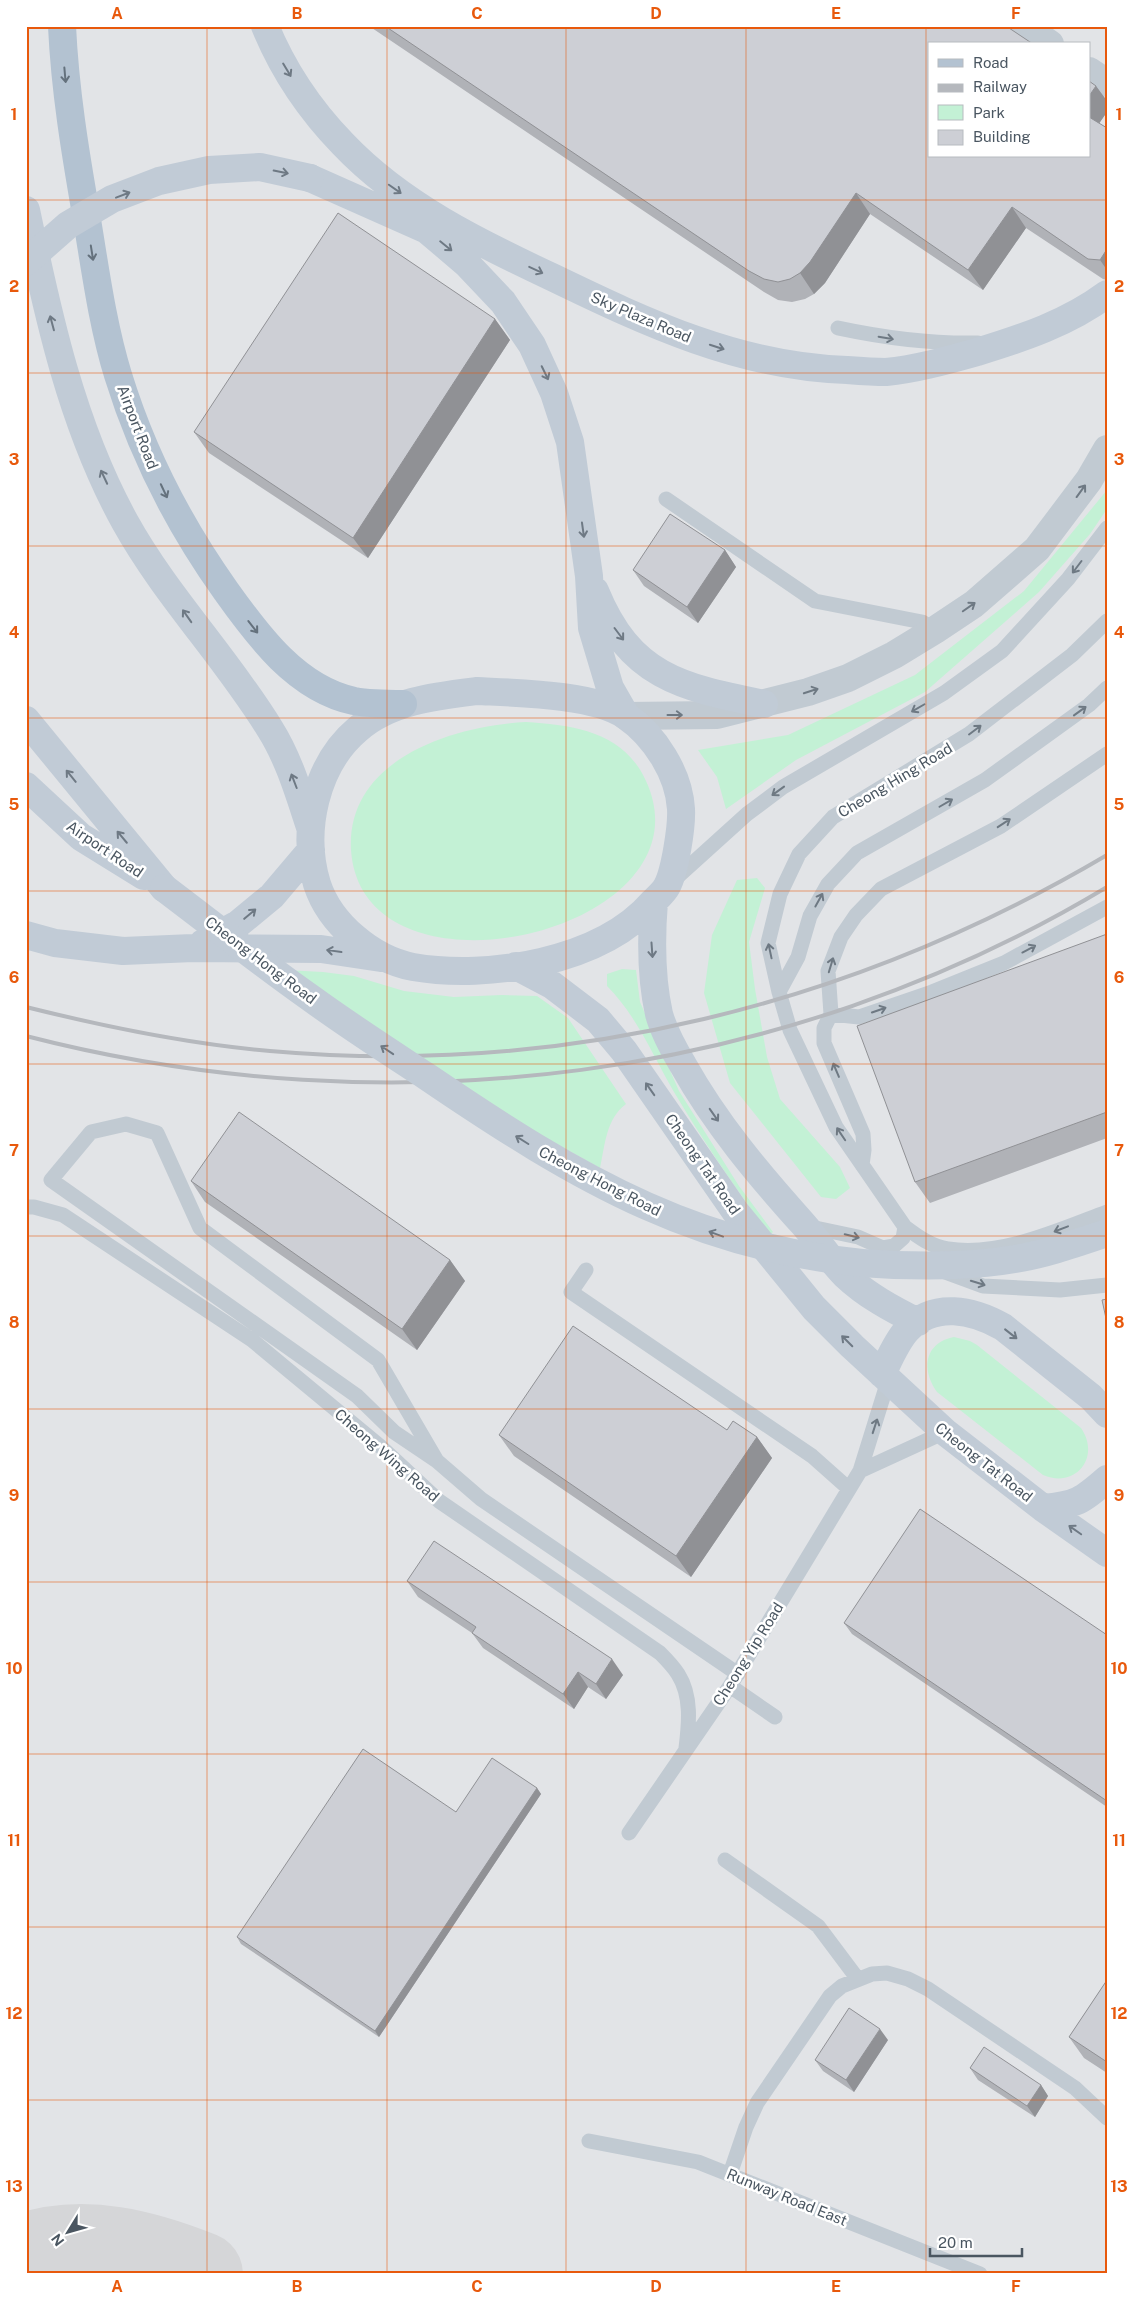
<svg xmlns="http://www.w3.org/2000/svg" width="1133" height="2300" font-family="'Public Sans',sans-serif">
<rect width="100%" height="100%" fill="#f5f3f3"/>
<path fill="#e2e4e7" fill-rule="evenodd" d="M26,26H1107V2274H26ZM929,44H1089V156H929Z"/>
<path fill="#c3f1d5" d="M1107,490V509L1090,534L1039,592L925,692L796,760L726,809L717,777L698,750L788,735L915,675L1024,591Z
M526,722C574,725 624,732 646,781C716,932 362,1014 351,850C346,759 453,726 526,722Z
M757,878L765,888L749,942L755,989L767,1057L780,1099L840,1167L850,1188L836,1199L821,1197L730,1083L704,993L712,935L737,880Z
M622,969L636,970L640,1002L679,1091L739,1186L773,1232L770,1235C736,1189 703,1141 674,1092C653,1056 637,1016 607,986V974Z
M285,970L323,972L354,976L404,991L454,997L502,995L537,996L568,1018L626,1104C606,1119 605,1145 600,1168L528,1128Z
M954,1337L970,1341L977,1345L1081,1428C1101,1457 1076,1489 1043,1475L937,1392C921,1370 924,1343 954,1337Z"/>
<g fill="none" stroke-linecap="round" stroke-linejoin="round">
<path stroke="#d5d6d8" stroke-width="84" d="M26,2255C84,2235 146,2252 201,2274"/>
<path stroke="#c1cad2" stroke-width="15" d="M838,328C885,338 930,344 978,343
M666,499L815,601L922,622L935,630
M674,880L747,814L783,787L944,693L1002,651L1068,579L1107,528
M779,992L798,957L810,916L828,884L857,853L985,780L1089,705L1107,688
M831,1014L859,1017L932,992L1004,963L1107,907
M126,1124L157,1133L200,1228L378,1360L437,1461L394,1432L357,1396L51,1180L91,1132Z
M862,1165L864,1150L863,1134L824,1043V1028L831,1014L828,971L841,937L856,915L881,889L1001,826L1107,754
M26,1207H34L63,1215L252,1340L381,1447L439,1501L660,1653C666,1659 673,1666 678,1674C692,1696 689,1724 686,1748
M806,1226L858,1237L883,1248L894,1246L903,1238L905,1227L836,1127L790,1030L779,992L768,943L780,894L799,854L833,817L969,734L1072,655L1107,621
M905,1227C917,1236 932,1247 948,1249C1001,1257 1059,1230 1107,1212
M586,1270L571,1292L812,1456L848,1488
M945,1272L983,1286L1060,1290L1107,1285
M437,1461L481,1499L738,1674
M860,1471L945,1432
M730,1686L775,1717
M629,1833L730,1686L860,1471L888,1381
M725,1860L818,1926L857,1978
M589,2141L698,2162L980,2274
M730,2174L746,2127L757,2103L830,1996L842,1986L872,1974L887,1973L908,1979L928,1989L1075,2088L1107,2118"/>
<path stroke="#c1cad2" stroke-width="28" d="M1024,26L1050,44
M1089,71L1107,83
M626,716L717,715L808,692L848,678L894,655L935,630L974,604L1037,549L1089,480L1107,449"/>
<path stroke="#c1cbd6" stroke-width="28" d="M265,26C283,70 310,110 343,144C401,205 479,243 554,278C647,323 741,367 847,370C860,371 873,372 886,372C917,369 948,360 977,352C1023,338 1068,323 1107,294
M310,178L427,230L467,264L503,302L532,345L554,393L570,442L589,576L592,628L610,688L626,716
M26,210C48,316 72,426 125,522C166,596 226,657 270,729C289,759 299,794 310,827
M595,591C630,677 681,687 764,704
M477,691C516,693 595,694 626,716C655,736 679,774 681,809C682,826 675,871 667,886C664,892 657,898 653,902C601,962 488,980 413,967C372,959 330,924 317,884C301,832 315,765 358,729C390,701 436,696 477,691Z
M26,720L164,888
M26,786L81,837L144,876
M654,901C651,938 651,978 659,1014C664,1032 674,1050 683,1065C716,1124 759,1175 804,1225C818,1241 830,1260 845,1275C866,1295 892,1309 918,1322
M26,935L55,943L123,951L193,948L321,949L381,958
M203,943L238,924L272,896L311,850
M516,966L552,985L598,1020L624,1051L735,1211L814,1308L852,1346L945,1432L1043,1508L1107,1553
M882,1374C889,1360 896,1342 907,1330C934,1301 973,1310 1003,1327L1091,1397L1107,1414
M1043,1508C1076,1505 1082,1501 1107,1479"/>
<path stroke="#b3c2d1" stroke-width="28" d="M62,26C65,90 75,151 86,214C95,267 102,323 118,375C142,453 179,525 226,591C258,636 297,689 354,701C370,704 387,704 403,704"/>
<path stroke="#b5b8bd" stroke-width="4" d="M26,1007C106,1027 188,1044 270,1051C565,1077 853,1005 1107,855
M26,1036C390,1130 783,1082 1107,887"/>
<path stroke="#c1cbd6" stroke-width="28" d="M26,262L68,225L112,199L159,181L209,170L260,167L310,178
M164,888C213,925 262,964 312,999C349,1026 388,1051 426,1076C576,1178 707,1257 894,1265C935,1266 975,1266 1015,1259C1046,1254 1077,1243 1107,1233"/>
</g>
<path fill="#b0b2b7" d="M369,26H1006L1096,86L1107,101V112L1099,123L1107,128V280L1103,279L1026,228L983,290L870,214L825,283L814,294L805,299L792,302L778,300L764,292Z
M495,319L510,340L368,558L209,453L194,432Z
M725,550L736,567L698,623L644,586L633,570Z
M1107,934V1138L930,1203L915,1182Z
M191,1181L450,1260L465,1281L417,1350L205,1202Z
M499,1435L757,1437L772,1458L691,1577L514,1456Z
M407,1581L623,1675L606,1699L588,1687L574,1709L483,1648L472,1633L418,1597Z
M844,1623L1107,1635V1807L852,1634Z
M537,1788L541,1794L379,2037L241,1944L237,1937L456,1812Z
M1107,1980V2073L1084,2058L1069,2037Z
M888,2040L854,2092L823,2071L815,2060Z
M970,2068L1041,2085L1048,2096L1035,2117L978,2080Z"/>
<path fill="#909195" d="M1096,86L1107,101V112L1094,131L1089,124V96Z
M856,193L870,214L825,283L814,294L800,273Z
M1012,207L1026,228L983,290L968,270Z
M1107,249V270L1100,260Z
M495,319L510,340L368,558L353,538Z
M725,550L736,567L698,623L687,607Z
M450,1260L465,1281L417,1350L402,1329Z
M757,1437L772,1458L691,1577L676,1556Z
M612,1659L623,1675L606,1699L596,1684Z
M578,1672L588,1687L574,1709L563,1694Z
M537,1788L541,1794L379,2037L375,2031Z
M880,2029L888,2040L854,2092L846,2080Z
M1041,2085L1048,2096L1035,2117L1027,2106Z"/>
<path fill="#cdcfd5" stroke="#909195" d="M385,26H1006L1033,44H929V156H1089V117L1107,128V249L1100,260L1088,259L1012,207L968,270L856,193L810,262L800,273L790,279L778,282L764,279L749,271Z
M1089,81L1096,86L1089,96Z
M338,213L495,319L353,538L194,432Z
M670,514L725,550L687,607L633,570Z
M1107,934V1112L915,1182L857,1026Z
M239,1112L450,1260L402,1329L191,1181Z
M1107,1299V1323L1102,1300Z
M573,1326L727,1430L733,1421L757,1437L676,1556L499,1435Z
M920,1509L1107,1635V1801L844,1623Z
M434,1541L612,1659L596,1684L578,1672L563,1694L472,1633L476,1627L407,1581Z
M363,1749L456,1812L492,1758L537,1788L375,2031L237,1937Z
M1107,1980V2062L1069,2037Z
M849,2008L880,2029L846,2080L815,2060Z
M984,2047L1041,2085L1027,2106L970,2068Z"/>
<defs><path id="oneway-shaft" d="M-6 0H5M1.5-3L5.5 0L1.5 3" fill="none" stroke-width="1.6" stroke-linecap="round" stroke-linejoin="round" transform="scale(1.25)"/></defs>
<g stroke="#6e7984">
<use href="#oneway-shaft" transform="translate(287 70) rotate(59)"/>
<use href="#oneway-shaft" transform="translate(281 172) rotate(11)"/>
<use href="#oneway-shaft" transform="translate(395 189) rotate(35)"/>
<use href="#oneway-shaft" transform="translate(123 195) rotate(-21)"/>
<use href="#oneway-shaft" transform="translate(446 246) rotate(39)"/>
<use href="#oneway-shaft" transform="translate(536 270) rotate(25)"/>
<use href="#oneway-shaft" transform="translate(52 323) rotate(-105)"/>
<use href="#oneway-shaft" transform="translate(717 347) rotate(18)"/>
<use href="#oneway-shaft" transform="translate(545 373) rotate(64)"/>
<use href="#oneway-shaft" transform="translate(104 477) rotate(-115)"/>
<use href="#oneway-shaft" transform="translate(583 530) rotate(82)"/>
<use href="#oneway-shaft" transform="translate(187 616) rotate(-125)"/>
<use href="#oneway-shaft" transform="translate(619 634) rotate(53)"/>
<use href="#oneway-shaft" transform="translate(71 776) rotate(-129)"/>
<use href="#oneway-shaft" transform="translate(294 781) rotate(-111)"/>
<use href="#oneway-shaft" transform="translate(122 837) rotate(-130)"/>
<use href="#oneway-shaft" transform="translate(250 914) rotate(-40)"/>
<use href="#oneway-shaft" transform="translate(652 950) rotate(86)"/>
<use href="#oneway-shaft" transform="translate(334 951) rotate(-172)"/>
<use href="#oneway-shaft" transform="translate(387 1050) rotate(-146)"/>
<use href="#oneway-shaft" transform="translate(650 1089) rotate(-125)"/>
<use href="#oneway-shaft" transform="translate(714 1115) rotate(55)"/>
<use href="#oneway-shaft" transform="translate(522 1140) rotate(-148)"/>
<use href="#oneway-shaft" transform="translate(716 1234) rotate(-160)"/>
<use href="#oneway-shaft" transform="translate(1011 1334) rotate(38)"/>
<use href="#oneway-shaft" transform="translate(847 1341) rotate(-135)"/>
<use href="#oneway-shaft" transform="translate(1075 1530) rotate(-145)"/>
</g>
<g stroke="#64717d">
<use href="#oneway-shaft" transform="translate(65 75) rotate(85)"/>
<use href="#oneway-shaft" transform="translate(92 253) rotate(81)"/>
<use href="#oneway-shaft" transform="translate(164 491) rotate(65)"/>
<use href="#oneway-shaft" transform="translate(253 627) rotate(52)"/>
</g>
<g stroke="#6e7983">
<use href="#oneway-shaft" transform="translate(886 338) rotate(10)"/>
<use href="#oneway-shaft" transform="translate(1081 491) rotate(-54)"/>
<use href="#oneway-shaft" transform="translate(1077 567) rotate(127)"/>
<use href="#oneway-shaft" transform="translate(969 607) rotate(-35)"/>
<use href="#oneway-shaft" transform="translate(811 691) rotate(-18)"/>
<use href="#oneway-shaft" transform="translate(918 708) rotate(150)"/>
<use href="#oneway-shaft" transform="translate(1080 711) rotate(-36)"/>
<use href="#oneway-shaft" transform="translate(675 715)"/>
<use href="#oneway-shaft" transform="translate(975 730) rotate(-37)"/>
<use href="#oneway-shaft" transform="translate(778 791) rotate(144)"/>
<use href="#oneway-shaft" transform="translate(946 803) rotate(-30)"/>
<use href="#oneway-shaft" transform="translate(1004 823) rotate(-33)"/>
<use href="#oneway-shaft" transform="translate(819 900) rotate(-61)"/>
<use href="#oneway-shaft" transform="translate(1029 949) rotate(-28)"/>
<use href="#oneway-shaft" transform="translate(770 951) rotate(-102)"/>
<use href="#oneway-shaft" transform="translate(831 965) rotate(-73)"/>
<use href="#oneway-shaft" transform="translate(879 1010) rotate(-19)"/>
<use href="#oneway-shaft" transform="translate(836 1070) rotate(-113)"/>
<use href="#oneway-shaft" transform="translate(841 1134) rotate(-124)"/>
<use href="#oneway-shaft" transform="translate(1061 1229) rotate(159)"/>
<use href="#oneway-shaft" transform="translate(852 1236) rotate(14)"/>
<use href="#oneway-shaft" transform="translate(978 1283) rotate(17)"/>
<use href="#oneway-shaft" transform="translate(875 1426) rotate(-72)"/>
</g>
<path fill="none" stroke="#e8590c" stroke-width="1" stroke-opacity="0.55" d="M207,26V2274M387,26V2274M566,26V2274M746,26V2274M926,26V2274M26,200H1107M26,373H1107M26,546H1107M26,718H1107M26,891H1107M26,1064H1107M26,1236H1107M26,1409H1107M26,1582H1107M26,1754H1107M26,1927H1107M26,2100H1107"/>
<g text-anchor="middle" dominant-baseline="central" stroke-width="5" stroke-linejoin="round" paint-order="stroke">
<g font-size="15" fill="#4a5661" stroke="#fff">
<text transform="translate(641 317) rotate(23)">Sky Plaza Road</text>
<text transform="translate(138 427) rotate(69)">Airport Road</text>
<text transform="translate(895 780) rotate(-31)">Cheong Hing Road</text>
<text transform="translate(105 849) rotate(34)">Airport Road</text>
<text transform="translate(261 960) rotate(37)">Cheong Hong Road</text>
<text transform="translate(703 1164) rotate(55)">Cheong Tat Road</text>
<text transform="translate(600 1181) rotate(27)">Cheong Hong Road</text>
<text transform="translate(387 1455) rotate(41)">Cheong Wing Road</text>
<text transform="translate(984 1462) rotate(38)">Cheong Tat Road</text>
<text transform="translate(748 1654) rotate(-58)">Cheong Yip Road</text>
<text transform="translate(787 2197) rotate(22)">Runway Road East</text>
</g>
</g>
<rect width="1133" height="2300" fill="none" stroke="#ffffff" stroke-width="55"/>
<rect x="928" y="42" width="162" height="115" fill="#ffffff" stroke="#b7bbc0"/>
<rect x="938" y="59" width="25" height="8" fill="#b3c2d1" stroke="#b7bbc0"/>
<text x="973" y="68" font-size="15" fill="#4a5661">Road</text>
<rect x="938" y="84" width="25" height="8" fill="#b5b8bd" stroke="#b7bbc0"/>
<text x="973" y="92" font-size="15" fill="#4a5661">Railway</text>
<rect x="938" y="105" width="25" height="15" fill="#c3f1d5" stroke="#b7bbc0"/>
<text x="973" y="118" font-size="15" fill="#4a5661">Park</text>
<rect x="938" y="130" width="25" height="15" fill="#cdcfd5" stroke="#b7bbc0"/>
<text x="973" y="142" font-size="15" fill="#4a5661">Building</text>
<g transform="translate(68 2232) rotate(233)" stroke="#ffffff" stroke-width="4" paint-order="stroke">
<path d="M0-4L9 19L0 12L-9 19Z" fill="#4a5661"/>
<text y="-8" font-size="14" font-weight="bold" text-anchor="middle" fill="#4a5661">N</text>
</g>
<path d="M930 2248v8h92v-8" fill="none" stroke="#4a5661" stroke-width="2.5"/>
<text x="938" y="2248" font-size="15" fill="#4a5661" stroke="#ffffff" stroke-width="4" paint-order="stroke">20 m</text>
<rect x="28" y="28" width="1078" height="2244" fill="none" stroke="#e8590c" stroke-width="2"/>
<g font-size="16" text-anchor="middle" font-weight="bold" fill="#e8590c">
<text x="117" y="19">A</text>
<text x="297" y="19">B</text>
<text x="477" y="19">C</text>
<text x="656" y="19">D</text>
<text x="836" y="19">E</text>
<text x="1016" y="19">F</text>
<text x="14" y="120">1</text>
<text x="1119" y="120">1</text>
<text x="14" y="292">2</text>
<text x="1119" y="292">2</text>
<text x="14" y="465">3</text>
<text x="1119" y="465">3</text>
<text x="14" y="638">4</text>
<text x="1119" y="638">4</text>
<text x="14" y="810">5</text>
<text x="1119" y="810">5</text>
<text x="14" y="983">6</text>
<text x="1119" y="983">6</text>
<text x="14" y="1156">7</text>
<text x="1119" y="1156">7</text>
<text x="14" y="1328">8</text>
<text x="1119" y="1328">8</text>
<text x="14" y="1501">9</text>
<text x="1119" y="1501">9</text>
<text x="14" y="1674">10</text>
<text x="1119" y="1674">10</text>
<text x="14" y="1846">11</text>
<text x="1119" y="1846">11</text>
<text x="14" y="2019">12</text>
<text x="1119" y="2019">12</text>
<text x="14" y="2192">13</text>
<text x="1119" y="2192">13</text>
<text x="117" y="2292">A</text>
<text x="297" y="2292">B</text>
<text x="477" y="2292">C</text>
<text x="656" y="2292">D</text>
<text x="836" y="2292">E</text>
<text x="1016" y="2292">F</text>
</g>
</svg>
